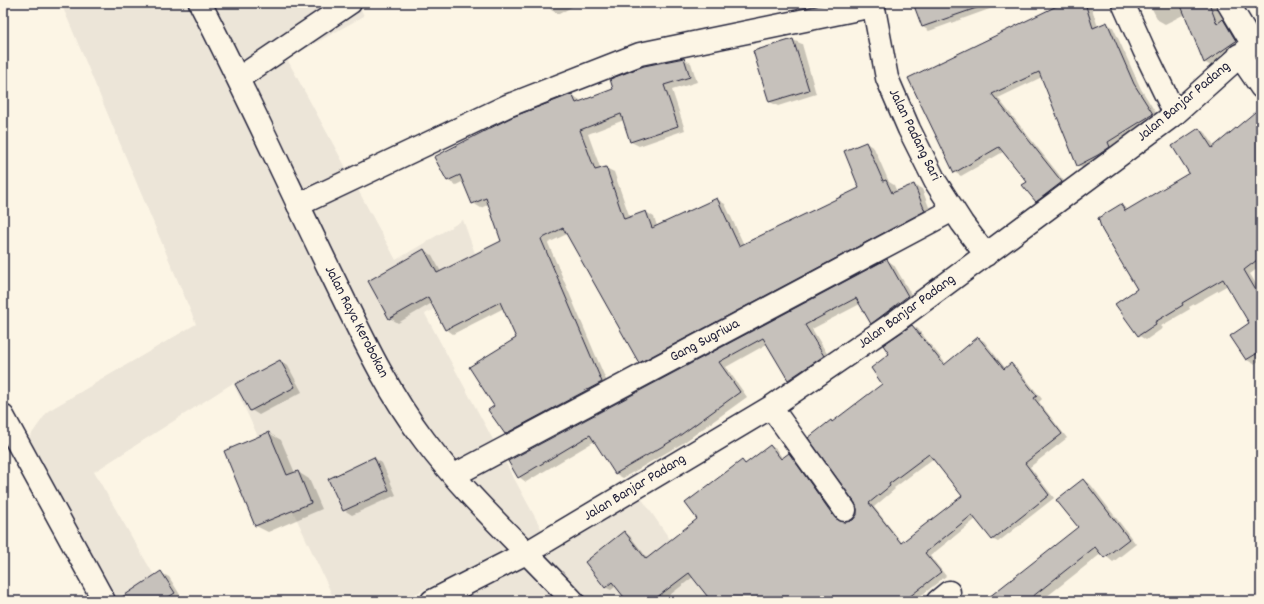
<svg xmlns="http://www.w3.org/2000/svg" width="1264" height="604" font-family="Dekko,sans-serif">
<rect width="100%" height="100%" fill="#fcf5e5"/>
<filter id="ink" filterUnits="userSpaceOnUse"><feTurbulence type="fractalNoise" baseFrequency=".025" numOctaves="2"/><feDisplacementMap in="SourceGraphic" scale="8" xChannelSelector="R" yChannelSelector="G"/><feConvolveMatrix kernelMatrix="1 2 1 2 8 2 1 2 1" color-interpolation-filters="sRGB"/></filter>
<g filter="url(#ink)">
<path fill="#ece5d8" d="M61,3H358L364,16L287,59L396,260L463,220L485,281L425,314L542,530L547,534L637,492L692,571L721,601H459L444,580L401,601H335L233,383L94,472L169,601H106L16,456L48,411L196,324Z"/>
<path fill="#0003" fill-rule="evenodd" d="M548,3H579L559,14L551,10Z
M914,3H1006L929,31L923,27Z
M1059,3H1090L1098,27L1106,23L1113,27L1141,89L1159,118L1114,146L1116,151L1084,169L1078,165L1042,77L998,98L1068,186L1043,205L1036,201L1028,182L1003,152L961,176L954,172L910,79L1060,6Z
M1149,3H1216L1242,45L1211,66L1204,62L1185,14L1165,24L1158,20Z
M793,40L802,44L816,94L778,106L770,102L755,52Z
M683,59L691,63L697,82L672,90L685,130L639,146L631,142L624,120L588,134L601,170L606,168L614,172L630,218L646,212L654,217L657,226L717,199L725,204L744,245L861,188L866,143L874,148L889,182L894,185L897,192L914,185L922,189L932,215L648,366L640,362L567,234L548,243L609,387L513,438L505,433L495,407L517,339L504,308L453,334L446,329L432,303L398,323L390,318L424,250L432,255L441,272L502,242L489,204L481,208L473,203L464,181L456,185L448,181L435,157L572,95L580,100L581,102Z
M1261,111V266L1250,274L1261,292V360L1254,364L1247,360L1232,336L1251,324L1228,285L1189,307L1190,309L1161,326L1163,328L1146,340L1138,335V289L1121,205L1129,210L1191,173L1199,129L1206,133L1215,147Z
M887,260L894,265L915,301L879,327L871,323L860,304L812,329L831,360L797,384L789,379L767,344L726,367L747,397L683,443L623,478L616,474L595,441L526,482L519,477L509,461Z
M913,326L918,329L946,364L978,338L984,341L1006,369L1011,364L1017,368L1042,399L1039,402L1067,438L1030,467L1054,498L998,542L992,539L976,519L930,556L946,576L914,601H712L693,577L662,601H628L616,586L611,590L605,587L624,532L630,536L648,559L699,519L742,461L746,464L770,446L776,449L783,459L789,454L794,457L841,522L853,521L857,515L858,509L833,423L884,384L890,354ZM934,458L964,496L902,543L874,507L895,489L894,488Z
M280,361L288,366L302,392L259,415L251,410Z
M269,433L281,440L295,473L298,472L309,479L322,509L268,532L256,526Z
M374,458L382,463L396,495L352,515L344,510Z
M1083,480L1091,485L1136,544L1113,562L1102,553L1041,601H986L1079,528Z
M161,573L169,577L182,598L177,601H134Z"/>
<path fill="#c6c1bb" stroke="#22223b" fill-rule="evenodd" d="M913,3H981L982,6L922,27Z
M1063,3H1085L1093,28L1107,22L1134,84L1153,114L1108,142L1110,147L1098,155L1077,166L1039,72L992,94L1062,182L1036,202L1022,185L1027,182L999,147L954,173L908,78Z
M1180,3H1209L1217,24L1223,19L1236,41L1204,63Z
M793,39L809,90L769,102L753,51Z
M684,58L690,77L664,85L678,126L630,142L621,114L580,130L595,170L606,167L624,219L646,211L652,228L717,198L739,246L859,188L844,151L866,142L883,181L886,180L892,193L914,184L925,211L639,363L563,228L541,239L602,382L505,434L488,410L494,406L469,367L516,338L500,302L445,330L428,297L389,319L368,281L424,249L437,273L501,241L486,198L472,204L460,175L447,181L434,157L512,117L572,94L576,103L613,89L610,79L644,66Z
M1261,107V257L1244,270L1261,299V351L1246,360L1230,336L1249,323L1223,279L1182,303L1183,305L1155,322L1156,324L1138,336L1115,304L1137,289L1102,230L1098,218L1121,204L1125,211L1189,173L1172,146L1199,128L1212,148Z
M887,259L908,296L871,324L856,298L805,325L824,356L788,380L763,338L719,362L740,392L675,439L615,474L590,435L518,478L508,461Z
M912,325L944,365L978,337L1004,369L1011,363L1037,396L1034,398L1062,434L1025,463L1049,495L992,540L972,515L925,553L941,572L904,601H711L689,573L652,601H627L612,582L605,588L585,562L624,531L646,559L697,519L685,503L742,460L745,464L770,445L781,459L789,453L835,518L840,521L846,522L853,520L857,515V509L855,503L808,438L831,420L832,422L882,384L871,368L889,354L883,345ZM929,454L962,496L901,543L869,503L890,486L889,484Z
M280,360L295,387L250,411L235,384Z
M269,432L287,475L298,471L311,503L255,526L224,451Z
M374,457L389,490L343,511L328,479Z
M1083,479L1129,539L1104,558L1095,547L1027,601H984L1078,527L1056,500Z
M161,571L175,593L162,601H116Z"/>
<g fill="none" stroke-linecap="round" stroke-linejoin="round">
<defs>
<path id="minor" d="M873,3L887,78L909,129L935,181L962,223L986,255
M1123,3L1144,50L1175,114
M1228,3L1252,43
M1239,55L1261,87
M239,78L350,3
M298,205L507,106L640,54L873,6
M771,407L845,510
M3,416L104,601
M462,471L949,212
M432,601L528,552L771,407L895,322L1175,114L1261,37
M938,601L949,592"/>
<path id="major" d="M200,3C246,92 287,183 331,273C359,330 386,390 425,441C468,498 524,548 573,601"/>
</defs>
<use href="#minor" stroke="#22223b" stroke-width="25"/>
<use href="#major" stroke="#22223b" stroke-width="25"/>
<use href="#minor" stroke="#fcf5e5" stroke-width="22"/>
<use href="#major" stroke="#fcf5e5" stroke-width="22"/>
</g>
</g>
<g text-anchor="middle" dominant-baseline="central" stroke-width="4" stroke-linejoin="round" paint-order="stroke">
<g font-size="15" fill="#22223b" stroke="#fcf5e5">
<text transform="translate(1184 102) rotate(-40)">Jalan Banjar Padang</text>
<text transform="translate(914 135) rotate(64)">Jalan Padang Sari</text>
<text transform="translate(907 312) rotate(-36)">Jalan Banjar Padang</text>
<text transform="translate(356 322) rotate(63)">Jalan Raya Kerobokan</text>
<text transform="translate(705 341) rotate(-28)">Gang Sugriwa</text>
<text transform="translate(635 488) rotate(-31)">Jalan Banjar Padang</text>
</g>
</g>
<rect width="1264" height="604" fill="none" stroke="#fcf5e5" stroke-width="16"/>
<rect x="8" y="8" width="1248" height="588" fill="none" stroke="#22223b" stroke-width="1.5" filter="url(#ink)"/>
</svg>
